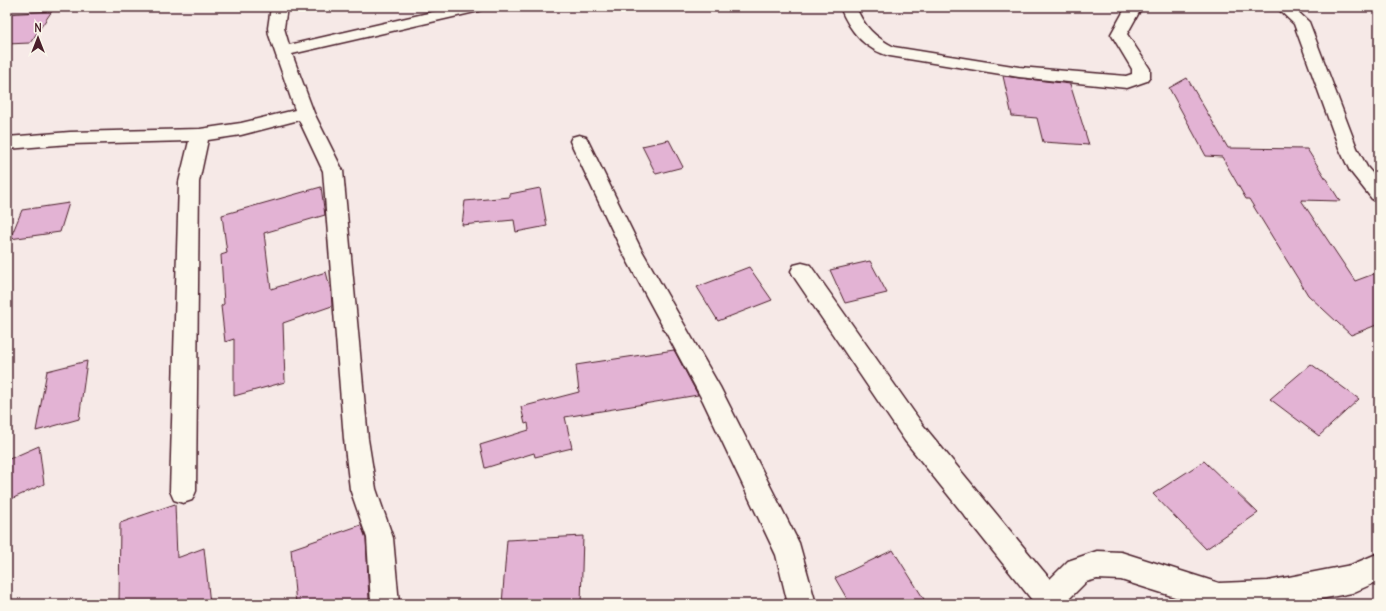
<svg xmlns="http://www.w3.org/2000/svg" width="1386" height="611" font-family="Delius,sans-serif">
<rect width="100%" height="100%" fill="#f6e9e7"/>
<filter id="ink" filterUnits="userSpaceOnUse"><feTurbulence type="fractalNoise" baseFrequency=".025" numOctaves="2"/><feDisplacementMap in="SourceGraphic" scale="8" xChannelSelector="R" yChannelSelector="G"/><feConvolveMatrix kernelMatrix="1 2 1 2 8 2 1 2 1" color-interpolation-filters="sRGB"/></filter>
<g filter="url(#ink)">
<path fill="#e3b3d4" stroke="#4a1f2b" d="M52,11L30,43L7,44V14Z
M1003,76L1070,84L1089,145L1043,142L1037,118L1012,116Z
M1187,78L1228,148L1307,149L1340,201L1301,200L1355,281L1379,272V324L1351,335L1308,295L1249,199H1246L1222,157L1206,156L1169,88Z
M669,140L683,167L656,174L642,146Z
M321,187L325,215L264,233L271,289L326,272L331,291L332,306L283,323L285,382L234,396V339L225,342L221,306L224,304L221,255L227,253L222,215Z
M540,188L547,226L516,232L514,220L462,225L465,201L510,197V194Z
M69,203L60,232L10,239L22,210Z
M870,261L887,293L845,303L830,270Z
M749,267L772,300L718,321L697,287Z
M674,350L698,395L565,417L572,448L535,457L534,453L485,468L480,445L529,430L528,423L525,424L521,407L579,392L576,365Z
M87,361L79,419L36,431L47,371Z
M1311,364L1359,399L1319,436L1270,399Z
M39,446L44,484L7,501V460Z
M1204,461L1258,513L1206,549L1153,494Z
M175,504L177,558L204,548L210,604H119L120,523Z
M361,525L366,538L369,600L359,604H296L291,549Z
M583,536L581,604H502L507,540Z
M893,550L927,604H850L835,578Z"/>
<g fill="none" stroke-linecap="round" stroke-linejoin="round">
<defs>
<path id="minor" d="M271,7H287L284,28L289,45L454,7H483L481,10L475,12L292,54L314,113L343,171L368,439L376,489L393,538L399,604H371L367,538L350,489L344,439L323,171L299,120L241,135L208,140L199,182L196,491L192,500L183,503L174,500L170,491L179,182L189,141L70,144L7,149V137L70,132L200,129L241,123L295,110L269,35L268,28Z
M840,7H856C864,27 875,37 894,47L1019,67L1126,76L1132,74V69L1111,34L1126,7H1142L1127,34L1150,69V77L1147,81L1127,88L1019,77L890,56C865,50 849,30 840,7Z
M1276,7H1293L1309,22L1357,148L1367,167L1379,181V201L1372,199L1350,171L1339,148L1294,24Z
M579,135L586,137L588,141L641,249L720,387L799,543L816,604H788L776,555L703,401L622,251L570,141L572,137Z
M802,263L810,265L923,425L1050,579L1068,561L1097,551L1121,552L1219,583L1268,581L1351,565L1379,553V581L1352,593L1294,604H1197L1121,580L1097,579L1086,582L1064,604H1030L1032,600L905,441L794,277L791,271L794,265Z"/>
</defs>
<use href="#minor" stroke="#4a1f2b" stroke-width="3"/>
<use href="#minor" fill="#fbf7ec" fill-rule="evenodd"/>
</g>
</g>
<rect width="1386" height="611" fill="none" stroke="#fbf7ec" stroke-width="24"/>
<rect x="12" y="12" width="1362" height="587" fill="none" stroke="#4a1f2b" stroke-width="1.5" filter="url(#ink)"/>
<g transform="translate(38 38)" stroke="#fbf7ec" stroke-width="3" paint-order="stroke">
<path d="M0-3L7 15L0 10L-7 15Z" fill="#4a1f2b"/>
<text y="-6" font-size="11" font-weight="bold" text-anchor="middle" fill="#4a1f2b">N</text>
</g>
</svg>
